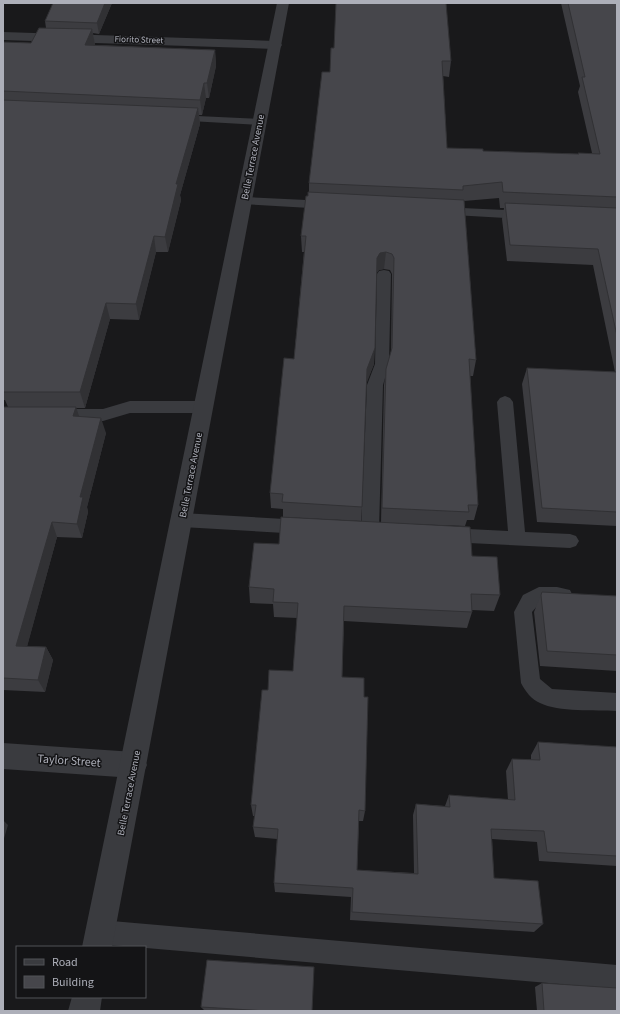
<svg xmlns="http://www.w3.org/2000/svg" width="620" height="1014" font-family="'Source Sans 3',sans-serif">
<rect width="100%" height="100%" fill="#19191b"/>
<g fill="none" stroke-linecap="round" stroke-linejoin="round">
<path fill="#3a3b3f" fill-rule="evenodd" d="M176,115L259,119L263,120L265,122L263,124L259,125L172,120L170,118L172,116Z
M245,197L327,201L332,202L333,205L332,208L327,209L241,204L239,201L241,198Z
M441,207L525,211L530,212L531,215L530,218L525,219L436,214L435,211L436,208Z
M384,270L389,271L391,274L389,364L383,385L379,530L376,535L370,537L364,535L361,530L367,385L375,364L377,274L379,271Z
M505,396L510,398L513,402L525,532L570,534L576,536L579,541L576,546L570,548L448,542L442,540L439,535L442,530L448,528L508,531L497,402L500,398Z
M130,401H204L210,403L212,407L210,411L204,413H130L103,421H56L50,419L48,415L50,411L56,409H103Z
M182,513L302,520L308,522L311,527L308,532L302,534L182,527L176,525L173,520L176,515Z
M539,587H557L570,590L573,596L570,602L564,604L540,603L532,612L540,679L552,689L617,693V711C596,710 558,712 540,703C532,700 525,691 521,683L514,612L523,595Z
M100,920L617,965V989L100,944L92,940L88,932L92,924Z"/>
<path fill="#3a3b3f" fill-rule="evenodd" d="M3,32L275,41L280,42L282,45L280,48L275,49L3,40Z
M3,743L134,752L143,756L147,765L143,774L134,778L3,769Z"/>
<path fill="#3a3b3f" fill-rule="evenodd" d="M277,3H289L112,947H82Z
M72,997H102L100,1011H68Z"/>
</g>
<path fill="#3c3c40" d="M112,3L99,34L93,33L95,45L215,50L216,66L209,98H206L202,115H199L200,124L180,195L181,200L168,252H156L139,320L110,319L85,408H76L79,416L106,433L87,507L88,512L82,538L57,537L27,646L46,647L53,660L45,692L3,690V407H8L5,400H3V42L31,43L46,28L45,21Z
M561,3H617V526L537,522L522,384L527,368L615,372L593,265L507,261L502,219L504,208H500L499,198L464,201L476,360L473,376H470L478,505L474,520H467L465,526L383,523L472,556L500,595L494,611L472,610V612L467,628L344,621L342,677L364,697L365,811L363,821H359L357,870L414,873L413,815L416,804L445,806L449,795L508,800L506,771L512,759L531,760V755L538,742L617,747V866L539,861L537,842L492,839L494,878L543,924L534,932L350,920L351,897L275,892L274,883L277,839L255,837L253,827L255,816H253L251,805L268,690L293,671L297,618L274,617L273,604L250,603L249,587L279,544L381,523L384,385L386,369L391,353L392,274L390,270L384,269L379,270L376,273L374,364L366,383L362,507L361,521L283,517V509L271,508L270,493L294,359L304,252H302L301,236L308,196L309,193V183L330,72L331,48L451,61L449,77L443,76L447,148L483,151L578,154V153H592L578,92L580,86Z
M541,595L617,596V671L540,666L534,612Z
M542,983L617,1011H537L535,987Z
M201,1007L312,1011H222L204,1010Z"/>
<path fill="#313134" d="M105,3H112L99,34L97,23Z
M92,29L95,45L89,60L85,45Z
M215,50L216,66L209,98L207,83Z
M204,83L206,98L202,115L200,100Z
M198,108L200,124L180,195L181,200L168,252L165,237L176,184Z
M154,236L156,252L139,320L136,304Z
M386,252L384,269L379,270L376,274L377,258L380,253Z
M106,303L110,319L85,408L80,392Z
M375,348L374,364L366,385L367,369Z
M76,407L81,422L73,416Z
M101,418L106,433L87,507L88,512L82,538L77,524L80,497Z
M52,522L57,537L24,658L16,646Z
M46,647L53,660L45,692L38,680Z
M3,820L8,825L3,842Z"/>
<path fill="#46464b" stroke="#313134" d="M53,3H105L97,23L45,21Z
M336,3H446L451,61H442L447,148L483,149V151L579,154L578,153L600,154L582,77H585L568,3H617V197L503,192L502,182L463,186V190L309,183L322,72H330L331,48H334Z
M39,28L92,29L85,45L215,50L207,83H204L200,100L3,91V42L31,43Z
M3,100L198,108L176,184H178L165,237L154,236L136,304L106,303L80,392H3Z
M308,192L464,200L476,360L469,359L478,505H468L469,512L382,508L386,369L392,348L394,258L392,254L386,252L380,253L377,258L375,348L367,369L362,507L282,502L283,494L270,493L284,358L294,359L306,236H301L306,196H308Z
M505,203L617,208V336L598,249L510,245Z
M527,368L617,372V512L542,508Z
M3,407H76L73,416L101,418L80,497H83L77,524L52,522L16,646L46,647L38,680L3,678Z
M281,517L470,527L472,556L497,557L500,595L471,594L472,612L344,606L342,677L364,678V697H368L365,811L359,810L357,870L418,874L416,804L450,807L449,795L515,800L512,759L540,760L538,742L617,747V856L547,852L544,831L491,829L494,878L538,881L543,924L352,912L353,888L274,883L278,829L253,827L256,805H251L262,690H268L269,670L293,671L298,603L273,602L274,589L249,587L254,543L279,544Z
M542,592L617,596V655L547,651L541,595Z
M207,960L314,967L312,1011H267L201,1007Z
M542,983L617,988V1011H544Z"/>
<g text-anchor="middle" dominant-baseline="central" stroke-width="3" stroke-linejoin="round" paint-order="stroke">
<g font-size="9" fill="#adafb9" stroke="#141416">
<text transform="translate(139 40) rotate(2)">Fiorito Street</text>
</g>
<g font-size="10" fill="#adafb9" stroke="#141416">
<text transform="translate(253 157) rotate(-79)">Belle Terrace Avenue</text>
<text transform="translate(191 475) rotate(-79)">Belle Terrace Avenue</text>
<text transform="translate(129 793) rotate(-79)">Belle Terrace Avenue</text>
</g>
<g font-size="12" fill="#adafb9" stroke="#141416">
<text transform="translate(69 761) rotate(4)">Taylor Street</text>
</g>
</g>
<rect width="620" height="1014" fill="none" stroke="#adafb9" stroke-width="8"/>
<rect x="16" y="946" width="130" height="52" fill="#141416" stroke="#515257"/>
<rect x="24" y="959" width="20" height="6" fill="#3a3b3f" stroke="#515257"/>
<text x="52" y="966" font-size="12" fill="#adafb9">Road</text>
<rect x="24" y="976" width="20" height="12" fill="#46464b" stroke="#515257"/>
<text x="52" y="986" font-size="12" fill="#adafb9">Building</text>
</svg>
